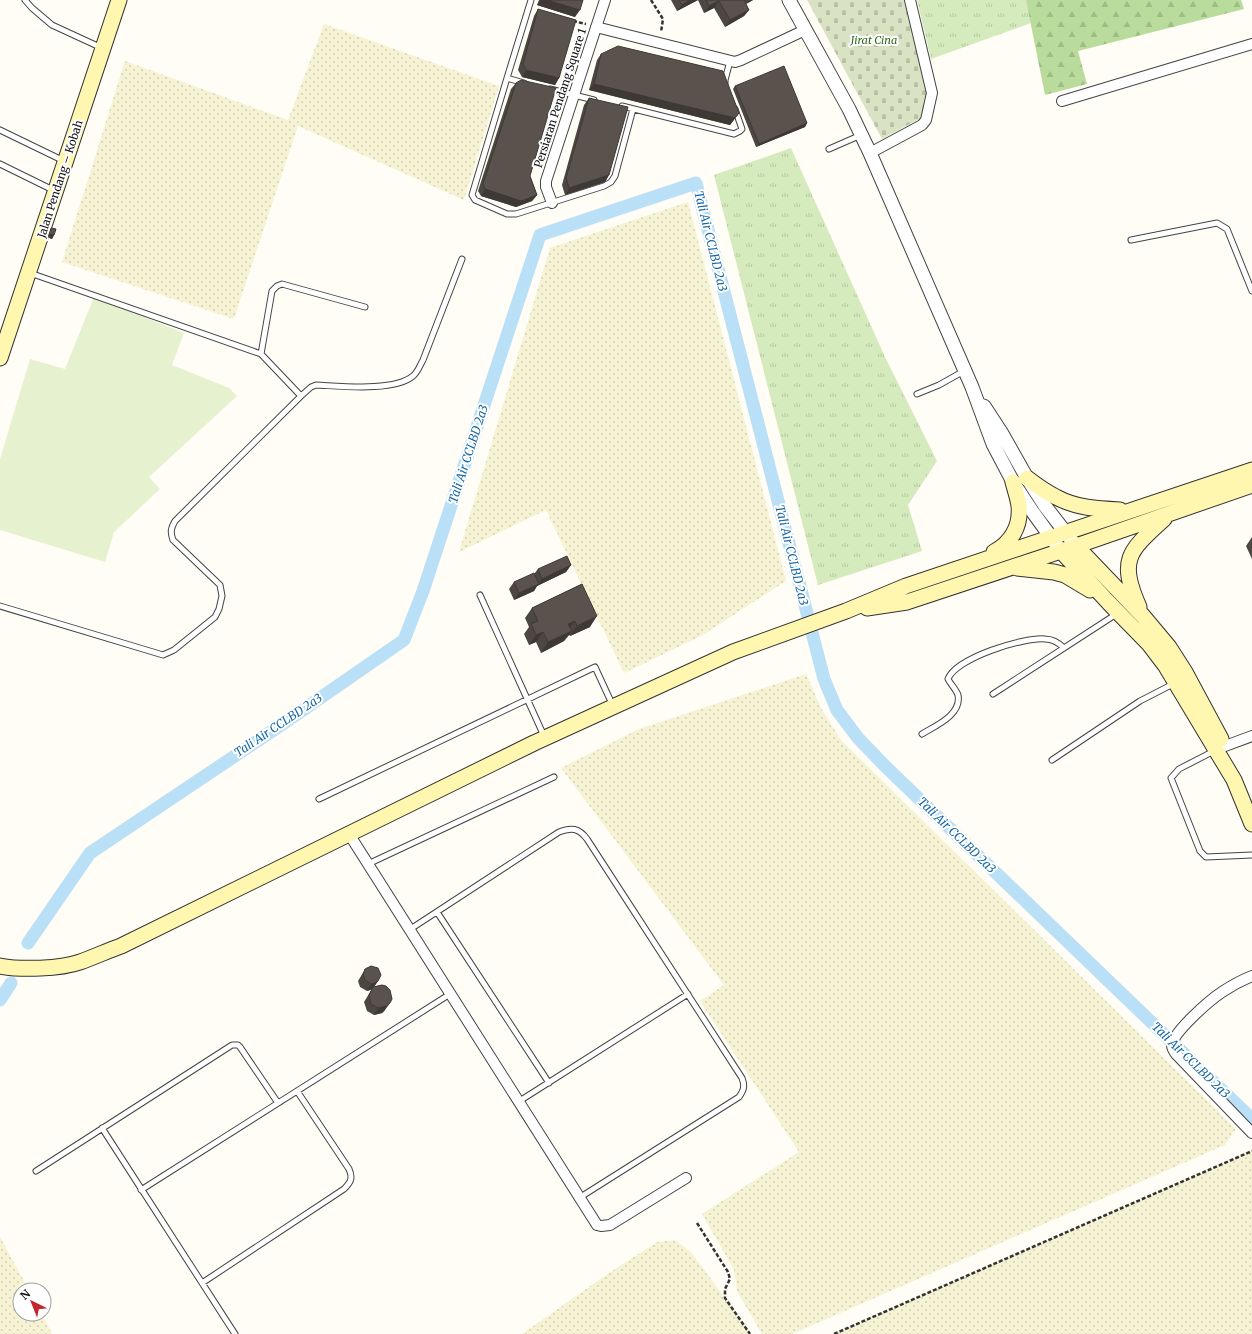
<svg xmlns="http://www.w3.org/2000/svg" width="1252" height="1334" font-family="Merriweather,serif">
<defs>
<pattern id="farmland-dots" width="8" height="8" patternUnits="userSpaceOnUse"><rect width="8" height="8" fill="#f6f3d4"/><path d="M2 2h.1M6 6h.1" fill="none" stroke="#d2cfb5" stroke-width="1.8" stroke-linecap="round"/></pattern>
<pattern id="grass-tufts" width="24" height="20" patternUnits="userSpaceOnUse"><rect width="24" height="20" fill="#d5ebbd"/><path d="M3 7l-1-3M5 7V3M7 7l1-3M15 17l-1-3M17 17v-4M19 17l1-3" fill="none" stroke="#b6c8a1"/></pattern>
<pattern id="forest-firs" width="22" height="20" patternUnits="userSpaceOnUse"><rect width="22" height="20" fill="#b9dc9c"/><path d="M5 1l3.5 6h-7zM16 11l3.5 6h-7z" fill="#9ebc85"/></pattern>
<pattern id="cemetery-stones" width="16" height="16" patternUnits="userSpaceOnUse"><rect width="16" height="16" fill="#d9e3c4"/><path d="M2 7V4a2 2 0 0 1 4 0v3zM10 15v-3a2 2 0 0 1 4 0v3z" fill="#b9c2a7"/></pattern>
</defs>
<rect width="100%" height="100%" fill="#fffdf5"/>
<path fill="url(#farmland-dots)" d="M324,24L499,86L464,200L298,126L234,319L62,262L125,61L288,120Z
M688,202L786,581L701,636L624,673L546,510L459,552L550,248Z
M806,674L822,710L841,740L1236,1129L1225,1145L792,1334H762L737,1291L734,1270L702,1214L799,1152L700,1001L724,985L561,768L639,729Z
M1252,1151V1334H834L1248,1153Z
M0,1237L29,1290H20V1314H42L52,1334H0Z
M675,1240L691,1252L725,1298L750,1334H522L609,1273L657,1242Z"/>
<path fill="url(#grass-tufts)" d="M917,0H1026L1031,23L931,59Z
M791,148L885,357L937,461L908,505L922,551L818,585L714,175Z"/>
<path fill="url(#forest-firs)" d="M1026,0H1241L1244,9L1078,51L1087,84L1045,95Z"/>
<path fill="url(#cemetery-stones)" d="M807,0H905L928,96L923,117L882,139Z"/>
<path fill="#e6f2cf" d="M94,297L184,333L172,365L229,388L237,396L149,477L160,489L114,532L105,562L0,530V459L30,359L65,369Z"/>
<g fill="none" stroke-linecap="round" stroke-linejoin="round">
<path stroke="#b9e0f7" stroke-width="13" d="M28,943L90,853L284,723L404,640L423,591L540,235L696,183L824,679L837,710L858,738L885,766L1252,1119
M0,1000L11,983"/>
<defs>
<path id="service" d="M25,0L32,8L52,25L102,48
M507,78L472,195L475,200L507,214H516L604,186L611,182L615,176L633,109
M524,83L507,78L531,0
M725,83V80L730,61
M550,89L594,100
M622,106L734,134L740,131L742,129L735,109
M0,130L64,161
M829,149L861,135
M0,164L55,191
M1131,240L1217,223L1227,229L1252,291
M261,354L272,291L277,286L282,284L365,307
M917,394L939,385L964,371
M301,396L311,387L316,385C340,386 394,392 413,376C418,372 420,365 423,360L462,259
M480,595L544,736
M0,606L163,655L174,650L215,617L219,609L222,596L220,585L173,540C170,532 171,528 175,521L301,396L261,354L30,273
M993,694L1118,613
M922,734C935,726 962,715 958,695C956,689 951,685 948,679C956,658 1023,637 1045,639C1052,639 1059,643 1064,648
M1214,751L1179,769L1171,778L1200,851L1206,857L1252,855
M1052,760L1140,701L1175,683
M319,799L595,667L613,706
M368,864L554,777
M437,912L549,1083
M409,930L559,832C571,827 579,828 587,839L742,1078C745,1086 744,1090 739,1097L579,1198
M518,1102L688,994
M102,1128L235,1334
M36,1171L232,1045H238L240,1047L278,1103
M141,1190L450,994
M202,1283L344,1189C351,1182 353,1178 349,1169L297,1091"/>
<path id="minor" d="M596,27L735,62L741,60L805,30
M1062,101L1252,44
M870,153L922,125L926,120L932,93L910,0
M552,203L546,187V181L605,0
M1217,749L1252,736
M349,834L597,1225L601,1226L610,1225L686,1178
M1252,976C1242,980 1231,986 1222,992C1210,1000 1173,1032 1172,1045C1172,1049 1174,1051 1176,1054L1252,1133"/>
<path id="tertiary" d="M789,0L849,109L870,153L972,387L993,444L1013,482L1032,511L1061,551
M984,406L1001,432L1027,478L1045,506L1076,546"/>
<path id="secondary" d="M0,358L119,0
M1027,478C1036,485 1046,492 1056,497C1076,508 1098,509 1120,510
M1076,546L1143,616L1169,647L1185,672L1221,739
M1061,551L1109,603L1149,644L1165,665L1234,780L1252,824
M994,552C1011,543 1021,526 1019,506C1018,498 1015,490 1013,482
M1017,568L1054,572L1065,575L1090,590
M1139,607C1118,559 1129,551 1164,519
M867,608L907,602L1076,546L1252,485
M0,966C21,970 60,969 80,962C94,957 107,951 121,946L534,743L733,652L846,611L906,586L1252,470"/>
</defs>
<use href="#service" stroke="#444" stroke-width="7"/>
<use href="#minor" stroke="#444" stroke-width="12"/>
<use href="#tertiary" stroke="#444" stroke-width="15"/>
<use href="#secondary" stroke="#333" stroke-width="17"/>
<path stroke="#333" stroke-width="2.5" stroke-dasharray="4 2" stroke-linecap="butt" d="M651,0L663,19L661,32
M573,21L586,24
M697,1223L728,1272L730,1279L725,1289V1298L750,1334
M834,1334L1252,1151"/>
<use href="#service" stroke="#fff" stroke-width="5"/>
<use href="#minor" stroke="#fff" stroke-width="10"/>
<use href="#tertiary" stroke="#fff" stroke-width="13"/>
<use href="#secondary" stroke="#fff6b0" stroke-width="15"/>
</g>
<path fill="#4d4742" d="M539,0H583L575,17L537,5Z
M671,0H744L749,10L744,16L725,27L714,8L704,13L698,0L677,11Z
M744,0H753L746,4Z
M538,9L559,78L555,85L522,77L518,70L534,16Z
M601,54L739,113L730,125L589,90L597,60Z
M516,83L530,176L537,195L532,201L516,207L481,196L478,191L511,89Z
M735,86L807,123L805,127L756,147L733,89Z
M589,98L609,175L605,182L565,195L562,185L584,105Z
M51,228L54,235L52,239L47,237L48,231Z
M1252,537V559L1246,546Z
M571,565L566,572L537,586L534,591L514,600L509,589L514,582L534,574L538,569Z
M582,584L590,627L570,636L569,635L564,641L541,653L536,642L529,645L524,634L529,627L525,618L532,608Z
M365,969L378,981L374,987L385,1010L382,1013L374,1015L367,1011L364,1002L372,989L370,990L367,991L360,987L358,981L361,976Z"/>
<path fill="#3f3936" d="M541,0H547L580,10L575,17L537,5Z
M690,0H698L677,11L682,5Z
M749,0H753L746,4Z
M719,1L714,8L704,13L709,6Z
M749,10L744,16L725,27L730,20Z
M526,70L559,78L555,85L522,77Z
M594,84L739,113L730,125L589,90Z
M807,123L805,127L756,147L759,144Z
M609,175L605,182L565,195L569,188Z
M485,189L537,195L532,201L516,207L481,196Z
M49,234L54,235L52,239L47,237Z
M571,565L566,572L537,586L534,591L514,600L519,593L539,584L542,579Z
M597,616L590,627L570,636L577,626Z
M575,621L567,631L568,624Z
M572,631L564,641L541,653L548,642Z
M543,632L536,642L529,645L536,635Z
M378,981L373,988L370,990L367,991L371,984Z
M390,1003L385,1010L382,1013L374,1015L378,1008Z"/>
<path fill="#5a524d" stroke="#3f3936" d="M547,0H583L580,10Z
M679,0H690L682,5Z
M706,0H744L749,10L730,20L719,1L709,6Z
M538,9L576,20L559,78L526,70L523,64Z
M618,46L723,71L739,113L735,118L594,84L601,54Z
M784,66L807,123L759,144L735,86Z
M521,80L556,88L530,176L537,195L521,201L485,189L483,184L516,83Z
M589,98L628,107L609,175L569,188L566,178Z
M51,228L56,229L54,235L49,234Z
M567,556L571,565L542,579L538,569Z
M534,573L539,584L519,593L514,582Z
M582,584L597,616L577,626L575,621L568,624L572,631L548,642L543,632L536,635L531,624L538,621L532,608Z
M371,966L378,968L381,975L378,981L375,983L371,984L365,980L363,975L365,969Z
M382,985L386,986L390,990L392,999L390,1003L387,1006L378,1008L371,1004L369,995L373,987Z"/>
<g text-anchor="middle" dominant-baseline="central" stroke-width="4" stroke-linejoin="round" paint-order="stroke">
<g font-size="11" font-style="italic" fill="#2f6b1f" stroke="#fff">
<text x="874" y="40">Jirat Cina</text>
</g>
<g font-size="11" fill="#111" stroke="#fff">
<text transform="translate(560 98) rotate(-72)">Persiaran Pendang Square 1</text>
<text transform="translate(60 179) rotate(-72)">Jalan Pendang – Kobah</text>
</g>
<g font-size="12" font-style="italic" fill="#1768a6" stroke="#fff">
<text transform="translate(711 241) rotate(76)">Tali Air CCLBD 2a3</text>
<text transform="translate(468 454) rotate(-72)">Tali Air CCLBD 2a3</text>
<text transform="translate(792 555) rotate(76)">Tali Air CCLBD 2a3</text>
<text transform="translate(278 725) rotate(-34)">Tali Air CCLBD 2a3</text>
<text transform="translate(957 835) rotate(44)">Tali Air CCLBD 2a3</text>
<text transform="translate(1191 1060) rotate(44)">Tali Air CCLBD 2a3</text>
</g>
</g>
<g transform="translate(32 1302) rotate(317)"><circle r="19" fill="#ffffff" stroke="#a0a0a0"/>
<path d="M0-3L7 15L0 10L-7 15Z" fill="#c4262e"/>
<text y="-6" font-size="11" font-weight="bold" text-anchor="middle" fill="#111111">N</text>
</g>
</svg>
